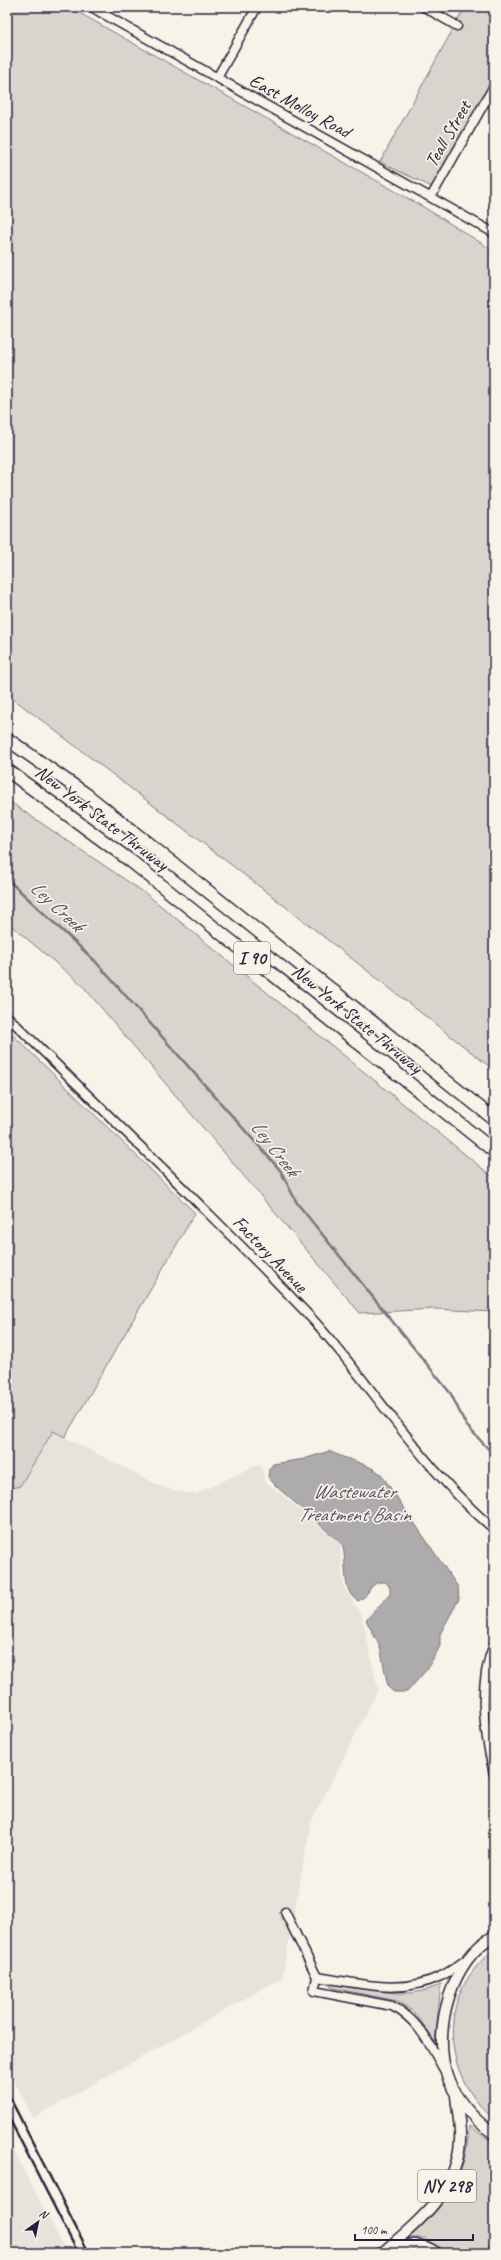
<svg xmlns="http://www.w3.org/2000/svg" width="501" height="2260" font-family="Caveat,sans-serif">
<rect width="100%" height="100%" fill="#f7f3e8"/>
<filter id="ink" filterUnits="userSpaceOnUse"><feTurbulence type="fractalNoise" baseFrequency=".025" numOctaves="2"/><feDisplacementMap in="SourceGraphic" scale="8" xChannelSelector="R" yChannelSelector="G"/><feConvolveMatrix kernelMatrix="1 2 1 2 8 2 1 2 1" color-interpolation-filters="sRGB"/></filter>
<g filter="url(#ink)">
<path fill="#e7e3db" d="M53,1431L164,1488L196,1494L260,1463L265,1481L340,1543L343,1586L362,1616L378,1690L311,1822L282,1978L33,2118L7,2067V1489L20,1486Z
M7,2138L67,2253H7Z"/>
<path fill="#d8d5cf" stroke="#7d7c85" d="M7,7H69L425,208L494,251V1070L259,886L7,694Z
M465,7H494V81L436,189L380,162Z
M7,800L145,893L494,1178V1312L435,1309L360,1313L82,985L7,922Z
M7,1029L195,1213L65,1437L53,1431L20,1486L7,1489V1411L11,1404L7,1401Z
M494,1950V2119C441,2075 436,1994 494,1950Z
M332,1984C369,1987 406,2003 441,1984L435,2042L416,2014L398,2001L333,1988L330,1986Z
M469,2126L494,2143V2237L485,2253H446L425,2238H407C447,2205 466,2179 469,2126Z
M407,2248L430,2253H395Z"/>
<path fill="#aeabad" stroke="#76747f" d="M329,1451C346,1460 366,1462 381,1474L458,1587L459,1599L440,1634V1646L428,1668L407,1692H394L388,1687L380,1647L366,1620L390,1594V1588L386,1582C367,1581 372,1595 358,1601C340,1592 348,1561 342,1544L277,1487L268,1477L269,1469L273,1464L304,1459Z"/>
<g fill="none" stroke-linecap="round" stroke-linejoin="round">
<path stroke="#76747f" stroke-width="2.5" d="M7,879L95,961L280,1170L297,1203L451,1394L466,1425L494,1455"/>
<defs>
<path id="minor" d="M91,7L494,233
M424,7L457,26
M217,78L257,7
M431,197L494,86
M7,1016C66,1074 125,1132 185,1190C229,1234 273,1277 315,1322C376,1390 423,1470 494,1529
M494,1644C477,1685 484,1732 494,1774
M285,1912L317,1977L314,1991L392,2006C418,2019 429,2043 443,2068
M317,1977C359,1983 400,1996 441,1976C450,1972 458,1965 467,1959"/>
<path id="major" d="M494,1936C452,1958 433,2028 446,2072C453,2097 473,2119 494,2134
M390,2250C407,2243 421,2242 437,2253
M382,2253C418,2222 457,2192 460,2141C461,2126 457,2110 456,2095
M493,2253L494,2251"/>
<path id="highway" d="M7,739L87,795L494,1119
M7,770L132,862L494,1151"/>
</defs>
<use href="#minor" stroke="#22223b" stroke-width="11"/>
<use href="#major" stroke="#22223b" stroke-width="13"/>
<use href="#highway" stroke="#22223b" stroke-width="15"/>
<use href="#minor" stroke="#f7f3e8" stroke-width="8"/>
<use href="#major" stroke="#f7f3e8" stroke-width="10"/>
<use href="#highway" stroke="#f7f3e8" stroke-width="12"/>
<path stroke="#22223b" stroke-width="2.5" d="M7,2092L89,2253
M7,2114L78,2253"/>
</g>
</g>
<g text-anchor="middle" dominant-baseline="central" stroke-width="3.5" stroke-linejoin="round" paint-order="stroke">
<g fill="#f7f3e8" stroke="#62616f" stroke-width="1">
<rect x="234" y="942" width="36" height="32" rx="3"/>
<rect x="418" y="2170" width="58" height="32" rx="3"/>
</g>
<g font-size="18" font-weight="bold" fill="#22223b">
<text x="252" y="958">I 90</text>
<text x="447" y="2186">NY 298</text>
</g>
<g font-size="19" fill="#22223b" stroke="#f7f3e8">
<text transform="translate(300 106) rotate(29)">East Molloy Road</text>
<text transform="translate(448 134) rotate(-60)">Teall Street</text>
<text transform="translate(102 818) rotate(37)">New York State Thruway</text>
<text transform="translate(357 1019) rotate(39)">New York State Thruway</text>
<text transform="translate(270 1254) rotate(46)">Factory Avenue</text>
</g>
<g font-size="20" font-style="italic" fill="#535263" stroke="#f7f3e8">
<text transform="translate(57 906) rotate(43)">Ley Creek</text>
<text transform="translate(275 1148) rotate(52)">Ley Creek</text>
<text x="354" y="1491">Wastewater<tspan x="354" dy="23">Treatment Basin</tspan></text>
</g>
</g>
<rect width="501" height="2260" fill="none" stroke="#f7f3e8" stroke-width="24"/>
<rect x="12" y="12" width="477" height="2236" fill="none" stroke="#22223b" stroke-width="1.5" filter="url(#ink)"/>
<g transform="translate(38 2222) rotate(33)" stroke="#f7f3e8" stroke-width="3" paint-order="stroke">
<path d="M0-3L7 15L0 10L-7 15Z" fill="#22223b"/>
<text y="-6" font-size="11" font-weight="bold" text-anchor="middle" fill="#22223b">N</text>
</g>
<path d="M355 2234v6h118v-6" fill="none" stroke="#22223b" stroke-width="2"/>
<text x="361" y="2234" font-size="12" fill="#22223b" stroke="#f7f3e8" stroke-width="3" paint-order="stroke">100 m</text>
</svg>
